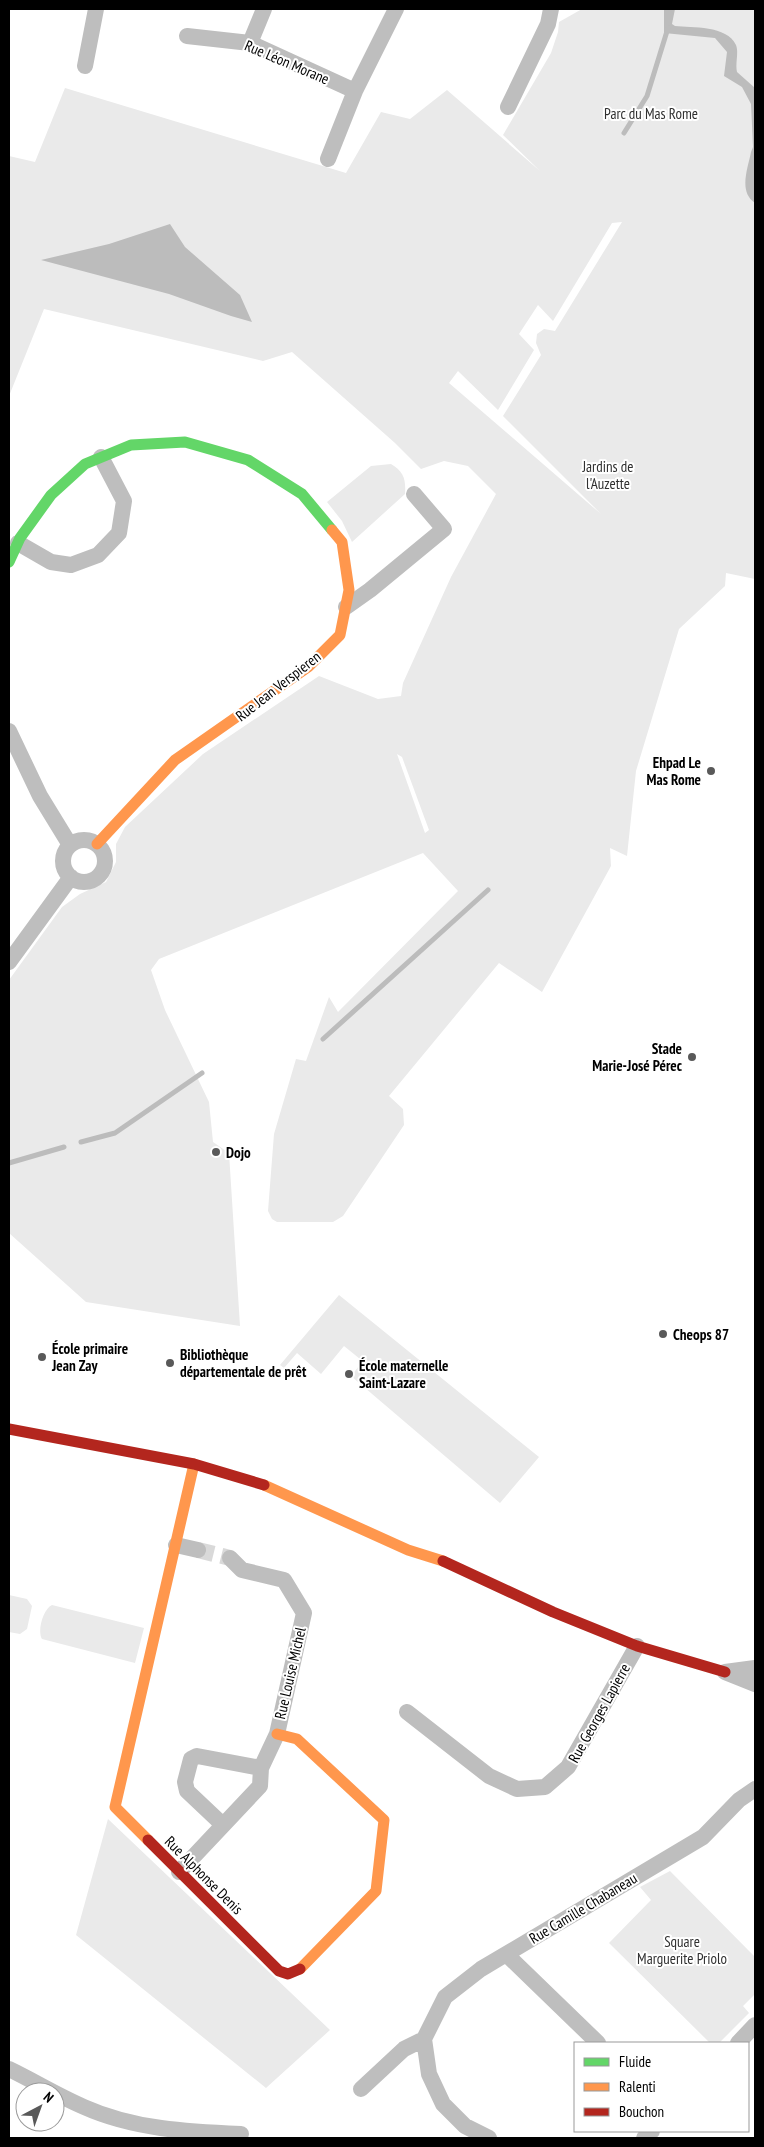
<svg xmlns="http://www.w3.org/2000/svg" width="764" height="2147" font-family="'PT Sans Narrow',sans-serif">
<rect width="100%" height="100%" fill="#fff"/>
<path fill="#eaeaea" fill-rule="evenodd" d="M582,9H755V579L726,573L725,586L679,629L636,771L627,856L610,848L611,866L542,992L499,963L389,1096L403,1109L404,1125L343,1216L333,1222H277L272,1219L268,1211L274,1134L296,1059L306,1061L329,997L338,1012L458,891L423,853L159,959L151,970L165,1010L209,1102L213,1142L229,1153L240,1326L86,1302L9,1233V980L62,907L80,894L106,882L116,862V844L125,827L203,754L319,676L378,699L401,696L403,683L451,577L496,494L468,466L444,461L421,469L395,443L292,352L263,361L44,309L9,396V156L35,162L65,88L346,173L381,112L410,119L447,90L540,171L503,135L551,53L558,32L559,22ZM622,222L555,331L544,329L537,334L536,343L541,355L503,416L601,514L449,383L458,371L498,410L534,350L519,334L538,305L553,321L612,223ZM397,754L402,757L429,830L425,833Z
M391,464C404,472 406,479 405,494L352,542L342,521L327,502L371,466Z
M339,1295L539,1457L500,1503L351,1376L359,1366L360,1359L344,1346L321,1374L297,1353L284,1368L280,1365Z
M9,1595L27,1599L32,1606L27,1629L20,1634L9,1632Z
M52,1605L144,1628L135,1663L42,1639C37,1631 43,1609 52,1605Z
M108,1819L330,2030L266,2088L76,1935Z
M670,1871L755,1957V1994L743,2006L749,2013L719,2043H710L609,1943L651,1900L640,1887Z"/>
<path fill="#bcbcbc" d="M664,9H675L672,24L675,26C692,28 727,25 736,45C739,52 735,64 737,72L755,88V203C738,192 748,168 751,152L753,147L751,104L742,87L724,76L727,52L715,38L664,33Z
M170,224L185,247L240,295L252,322L231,316L169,294L41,260L109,244Z"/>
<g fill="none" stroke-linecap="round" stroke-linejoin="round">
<path stroke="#bcbcbc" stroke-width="5" d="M624,133L647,96L668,28
M323,1039L488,890
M81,1142L115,1133L202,1073
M9,1163L64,1147"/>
<path stroke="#d9d9d9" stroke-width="16" stroke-dasharray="16 8" stroke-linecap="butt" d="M198,1550L230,1558"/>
<path stroke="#bebebe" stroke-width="16" d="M187,36L250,43L355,91
M250,43L264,9
M85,66L96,9
M508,107L548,24L551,9
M328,159L355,91L396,9
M18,543L51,562L71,565L98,555L119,533L124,501L101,457
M346,607L370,590L444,529L414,494
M9,731L40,796L70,845
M63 861a21 21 0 1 1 42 0a21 21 0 1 1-42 0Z
M9,962L71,877
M176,1545L198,1550
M755,1668L725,1672L755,1684
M407,1712L489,1776L517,1789L545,1787L568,1767L637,1646
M223,1825L187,1791L185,1782L191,1759L197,1756L261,1768
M179,1872L260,1786L261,1768L277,1734L304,1613L284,1580L242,1570L230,1558
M506,1954L598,2043
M738,2043L755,2025
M9,2069C34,2081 58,2096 84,2107C133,2129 188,2132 241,2134
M361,2089L404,2049L424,2039
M489,2138L465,2126L443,2104L429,2074L424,2039L445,1997L481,1969L703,1837L739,1800L755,1789
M644,2138L652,2131"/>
<path stroke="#63d668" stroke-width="11" d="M9,562L20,538L51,495L85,464L131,445L185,442L248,460L302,494L332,530"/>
<path stroke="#ff974d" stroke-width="11" d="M97,844L175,760L308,667L340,635L349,590L342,542L332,530
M264,1485L408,1550L443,1561
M277,1734L297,1739L384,1820L376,1891L300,1969
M148,1840L115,1807L194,1464"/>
<path stroke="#b3261e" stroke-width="11" d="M9,1429L194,1464L264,1485
M443,1561L553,1612L637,1646L725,1672
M148,1840L279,1971L288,1974L300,1969"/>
</g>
<g fill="#595959" stroke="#fff" stroke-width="2">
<circle cx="711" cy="771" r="5"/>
<circle cx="692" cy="1057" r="5"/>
<circle cx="216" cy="1152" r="5"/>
<circle cx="663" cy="1334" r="5"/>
<circle cx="42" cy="1357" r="5"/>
<circle cx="170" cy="1363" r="5"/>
<circle cx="349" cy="1374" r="5"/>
</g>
<g text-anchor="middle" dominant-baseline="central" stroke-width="4" stroke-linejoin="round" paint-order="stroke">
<g font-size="15" fill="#000" stroke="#fff">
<text transform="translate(287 62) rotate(23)">Rue Léon Morane</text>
<text transform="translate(278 686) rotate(-38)">Rue Jean Verspieren</text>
<text transform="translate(290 1673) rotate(-77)">Rue Louise Michel</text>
<text transform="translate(599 1713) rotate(-61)">Rue Georges Lapierre</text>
<text transform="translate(204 1875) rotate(45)">Rue Alphonse Denis</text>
<text transform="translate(583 1908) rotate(-31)">Rue Camille Chabaneau</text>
</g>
<g font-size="15" fill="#303030" stroke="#fff">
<text x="651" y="113">Parc du Mas Rome</text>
<text x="608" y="466">Jardins de<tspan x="608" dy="17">l'Auzette</tspan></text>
<text x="682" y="1941">Square<tspan x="682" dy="17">Marguerite Priolo</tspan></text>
</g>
<g font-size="15" font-weight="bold" fill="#000" stroke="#fff" text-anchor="start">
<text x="701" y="762" text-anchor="end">Ehpad Le<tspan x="701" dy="17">Mas Rome</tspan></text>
<text x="682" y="1048" text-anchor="end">Stade<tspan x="682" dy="17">Marie-José Pérec</tspan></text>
<text x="226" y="1152">Dojo</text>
<text x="673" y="1334">Cheops 87</text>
<text x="52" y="1348">École primaire<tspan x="52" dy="17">Jean Zay</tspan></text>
<text x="180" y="1354">Bibliothèque<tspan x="180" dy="17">départementale de prêt</tspan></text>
<text x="359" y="1365">École maternelle<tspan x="359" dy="17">Saint-Lazare</tspan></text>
</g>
</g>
<rect width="764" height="2147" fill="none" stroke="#000000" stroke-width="20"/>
<rect x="574" y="2042" width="175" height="90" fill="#ffffff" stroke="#999999"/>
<rect x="584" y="2058" width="25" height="8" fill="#63d668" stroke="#999999"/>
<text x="619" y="2067" font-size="15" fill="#000000">Fluide</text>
<rect x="584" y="2083" width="25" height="8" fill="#ff974d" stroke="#999999"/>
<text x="619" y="2092" font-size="15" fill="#000000">Ralenti</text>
<rect x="584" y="2108" width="25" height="8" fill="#b3261e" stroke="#999999"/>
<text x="619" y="2117" font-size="15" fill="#000000">Bouchon</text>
<g transform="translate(40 2107) rotate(41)"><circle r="24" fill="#ffffff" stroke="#999999"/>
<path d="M0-4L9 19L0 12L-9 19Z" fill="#595959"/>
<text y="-8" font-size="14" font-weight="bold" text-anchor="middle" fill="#000000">N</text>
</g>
</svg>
